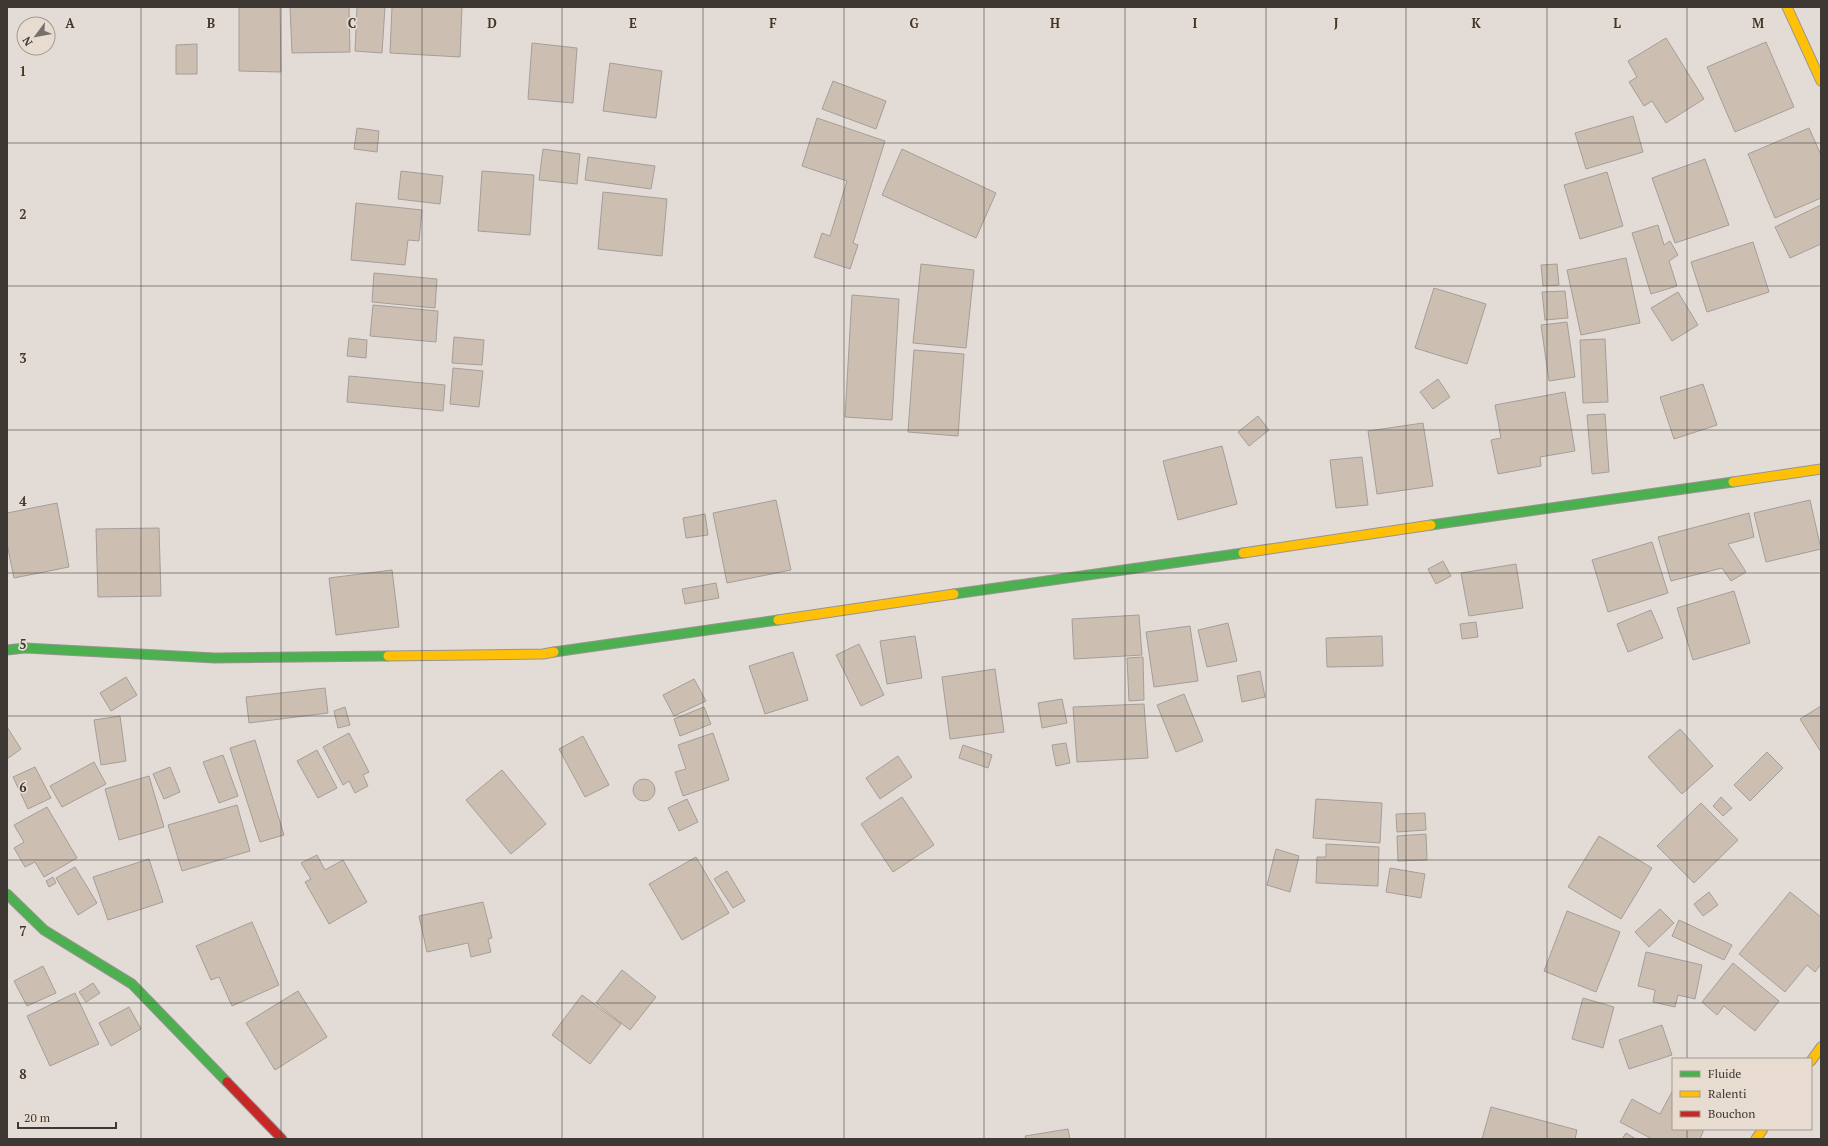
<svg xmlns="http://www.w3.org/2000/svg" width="1828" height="1146" viewBox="0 0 1828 1146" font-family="'PT Serif',serif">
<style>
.building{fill:#ccbfb1;stroke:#a49e9a}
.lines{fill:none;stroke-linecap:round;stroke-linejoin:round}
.fast-casing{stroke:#999490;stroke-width:11}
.slow-casing{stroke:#999490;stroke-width:11}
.jam-casing{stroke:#999490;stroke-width:11}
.fast{stroke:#4caf50;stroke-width:9}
.slow{stroke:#ffc107;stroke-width:9}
.jam{stroke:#c62828;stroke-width:9}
.grid{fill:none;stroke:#3d3834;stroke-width:1;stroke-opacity:0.55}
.grid-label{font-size:13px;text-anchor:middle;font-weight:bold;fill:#3d3834;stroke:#e8dcd1;stroke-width:3.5;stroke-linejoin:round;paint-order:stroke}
</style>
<rect width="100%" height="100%" fill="#e3dcd6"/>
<g class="building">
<path d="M239,7H280L281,72L239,71Z"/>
<path d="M290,7H349L350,52L292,53Z"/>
<path d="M357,7H385L382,53L355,51Z"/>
<path d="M392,7H462L460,57L390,53Z"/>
<path d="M1666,38L1704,99L1666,123L1652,101L1644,106L1629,82L1637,77L1628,61Z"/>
<path d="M1766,42L1794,107L1735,132L1707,67Z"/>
<path d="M532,43L577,48L573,103L528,99Z"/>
<path d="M197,44V74H176V45Z"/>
<path d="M610,63L662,71L656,118L603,111Z"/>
<path d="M833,81L886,101L876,129L822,109Z"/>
<path d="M1633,116L1643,152L1586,169L1575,133Z"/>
<path d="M817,118L885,141L853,243L858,245L850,269L814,257L822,233L830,236L847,181L802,166Z"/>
<path d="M357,128L379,131L377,152L354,149Z"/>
<path d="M1809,128L1821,155V198L1775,218L1748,154Z"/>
<path d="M543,149L580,154L577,184L539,180Z"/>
<path d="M902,149L996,193L976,238L882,195Z"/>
<path d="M588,157L655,166L651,189L585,180Z"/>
<path d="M1705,159L1729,225L1675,243L1652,178Z"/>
<path d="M401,171L443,176L440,204L398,199Z"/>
<path d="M482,171L534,175L530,235L478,231Z"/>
<path d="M1607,172L1623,226L1580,239L1564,185Z"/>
<path d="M603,192L667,199L662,256L598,249Z"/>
<path d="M356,203L422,210L419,241L408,240L405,265L351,260Z"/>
<path d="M1821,205V244L1790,258L1775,227Z"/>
<path d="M1658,225L1664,245L1670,241L1678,255L1669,261L1677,286L1651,294L1632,233Z"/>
<path d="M1753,242L1769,292L1707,312L1691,262Z"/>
<path d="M1626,258L1640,323L1581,335L1567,270Z"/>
<path d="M921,264L974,270L966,348L913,343Z"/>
<path d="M1557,264L1559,285L1543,286L1541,265Z"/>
<path d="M374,273L437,279L435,308L372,302Z"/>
<path d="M1434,288L1486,304L1467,364L1415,348Z"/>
<path d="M1565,291L1568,318L1545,320L1542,292Z"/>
<path d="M1678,292L1698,325L1672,341L1651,308Z"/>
<path d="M852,295L899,299L892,420L845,417Z"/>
<path d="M373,305L438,311L436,342L370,336Z"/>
<path d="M1567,322L1575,377L1549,381L1541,325Z"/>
<path d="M454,337L484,340L482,365L452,363Z"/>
<path d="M349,338L367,340L366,358L347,356Z"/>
<path d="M1605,339L1608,402L1583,403L1580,340Z"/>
<path d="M914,350L964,354L958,436L908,432Z"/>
<path d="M453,368L483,371L479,407L450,404Z"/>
<path d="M349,376L445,385L443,411L347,402Z"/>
<path d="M1438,379L1450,397L1433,409L1420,392Z"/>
<path d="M1703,384L1717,425L1674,439L1660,397Z"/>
<path d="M1565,392L1575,451L1540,457L1541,466L1498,474L1491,440L1501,438L1495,405Z"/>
<path d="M1605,414L1609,472L1592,474L1587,415Z"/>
<path d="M1258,416L1269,430L1249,446L1238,432Z"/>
<path d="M1423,423L1433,486L1377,494L1368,431Z"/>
<path d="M1222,446L1237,504L1178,520L1163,461Z"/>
<path d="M1362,457L1368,505L1336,508L1330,460Z"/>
<path d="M776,500L791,570L727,583L713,513Z"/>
<path d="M1810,500L1821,549L1766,562L1754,513Z"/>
<path d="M57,503L69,567L14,578L7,544V513Z"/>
<path d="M1749,513L1754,537L1728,544L1746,572L1731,581L1722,568L1671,581L1658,537Z"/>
<path d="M705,514L708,535L686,538L683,518Z"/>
<path d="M159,528L161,596L98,597L96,529Z"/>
<path d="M1652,542L1668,593L1608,612L1592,560Z"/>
<path d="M1443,561L1451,576L1436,584L1428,569Z"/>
<path d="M1516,564L1523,608L1469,616L1461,573Z"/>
<path d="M392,570L399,627L336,635L329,578Z"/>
<path d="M716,583L719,598L685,604L682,589Z"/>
<path d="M1734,591L1750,643L1693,660L1677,608Z"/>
<path d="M1651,610L1663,638L1628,652L1617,624Z"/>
<path d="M1139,615L1142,655L1074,659L1072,619Z"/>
<path d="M1476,622L1478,637L1462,639L1460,624Z"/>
<path d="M1228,623L1237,661L1207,667L1198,630Z"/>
<path d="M1190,626L1198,681L1154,687L1146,632Z"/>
<path d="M915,636L922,678L887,684L880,641Z"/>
<path d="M1382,636L1383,666L1327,667L1326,638Z"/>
<path d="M859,644L884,695L861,706L836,655Z"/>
<path d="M793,652L808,700L765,714L749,666Z"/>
<path d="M1143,657L1144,700L1129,701L1127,658Z"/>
<path d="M995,669L1004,732L950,739L942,677Z"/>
<path d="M1260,671L1265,697L1242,702L1237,676Z"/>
<path d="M126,677L137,695L111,711L100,693Z"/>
<path d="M694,679L706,701L674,716L663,695Z"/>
<path d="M325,688L328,713L249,723L246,697Z"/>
<path d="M1184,694L1203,741L1176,752L1157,705Z"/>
<path d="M1062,699L1067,723L1042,728L1038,703Z"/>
<path d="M1144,704L1148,758L1077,762L1073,707Z"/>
<path d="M1821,706V752L1800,719Z"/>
<path d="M345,707L350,725L338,728L334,711Z"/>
<path d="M704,707L711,724L680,736L674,719Z"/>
<path d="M120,716L126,761L101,765L94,720Z"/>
<path d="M7,727L21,749L7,759Z"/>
<path d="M1680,729L1713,766L1682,794L1648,757Z"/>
<path d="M349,733L369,772L363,775L368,786L355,793L349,781L343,785L323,747Z"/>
<path d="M713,733L729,780L683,796L675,772L686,769L678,745Z"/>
<path d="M583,736L609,785L585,797L559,749Z"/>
<path d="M255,740L284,835L260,842L230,748Z"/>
<path d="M1066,743L1070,763L1056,766L1052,745Z"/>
<path d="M963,745L992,755L988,768L959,758Z"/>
<path d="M317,750L337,788L318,798L297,761Z"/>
<path d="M1767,752L1783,768L1750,801L1734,785Z"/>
<path d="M223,755L238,796L219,803L203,762Z"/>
<path d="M898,756L912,777L880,799L866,778Z"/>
<path d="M94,762L106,784L62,807L50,786Z"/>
<path d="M35,767L51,798L28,809L13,777Z"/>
<path d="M170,767L180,792L164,799L153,774Z"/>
<path d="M502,770L546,824L511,854L466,800Z"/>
<path d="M149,776L164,827L119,840L105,789Z"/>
<circle cx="644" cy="790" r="11"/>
<path d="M902,797L934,845L893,872L861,824Z"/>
<path d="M1721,797L1732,808L1723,816L1713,806Z"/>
<path d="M687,799L698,822L679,831L668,808Z"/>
<path d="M1316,799L1382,803L1380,843L1313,838Z"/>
<path d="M1701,803L1738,840L1694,883L1657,846Z"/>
<path d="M237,805L250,851L182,871L168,825Z"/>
<path d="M47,807L77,858L44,877L35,862L25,867L14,848L24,842L14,825Z"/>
<path d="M1425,813L1426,830L1397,832L1396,814Z"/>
<path d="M1426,834L1427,860L1398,861L1397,836Z"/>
<path d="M1599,836L1652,868L1621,919L1568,887Z"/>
<path d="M1326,844L1379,847L1378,886L1316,883L1317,857H1326Z"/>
<path d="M1276,849L1299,856L1290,892L1267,885Z"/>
<path d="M317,855L325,870L343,860L367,902L329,924L305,882L311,879L301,863Z"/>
<path d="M696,857L729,913L682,940L649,884Z"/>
<path d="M149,859L163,902L108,920L93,877Z"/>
<path d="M75,867L97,903L78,915L56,878Z"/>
<path d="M1390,868L1425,874L1421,898L1386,892Z"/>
<path d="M727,871L745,901L733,908L714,879Z"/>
<path d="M53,877L56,883L49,887L46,881Z"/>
<path d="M1709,892L1718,905L1703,916L1694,904Z"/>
<path d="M1790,892L1821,917V964L1815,972L1807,965L1785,992L1739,954Z"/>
<path d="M483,902L492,938L488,939L491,952L471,957L468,943L427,952L419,916Z"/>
<path d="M1660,909L1674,923L1649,947L1635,932Z"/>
<path d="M1567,911L1620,932L1596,992L1544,971Z"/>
<path d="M1679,920L1732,945L1724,960L1672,936Z"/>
<path d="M252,922L279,985L232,1006L219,977L211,980L196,946Z"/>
<path d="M1646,952L1702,965L1695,999L1678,995L1675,1007L1653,1002L1655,990L1638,986Z"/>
<path d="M1733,963L1779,1001L1755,1031L1724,1006L1717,1015L1702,1002Z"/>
<path d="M43,966L56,993L27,1006L14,981Z"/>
<path d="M622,970L656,997L630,1030L596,1003Z"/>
<path d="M93,983L100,993L86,1002L79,992Z"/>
<path d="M298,991L327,1037L275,1070L246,1023Z"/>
<path d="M75,993L99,1044L50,1066L27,1016Z"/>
<path d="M582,995L621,1024L590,1064L552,1035Z"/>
<path d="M1583,998L1614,1007L1603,1048L1572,1039Z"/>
<path d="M129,1007L141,1029L111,1046L99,1023Z"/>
<path d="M1662,1025L1672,1055L1629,1069L1619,1040Z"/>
<path d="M1673,1090V1129H1704L1700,1139H1652L1620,1122L1632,1099L1660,1114Z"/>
<path d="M1491,1107L1577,1130L1575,1139H1482Z"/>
<path d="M1068,1129L1070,1139H1026L1025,1136Z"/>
<path d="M1626,1133L1636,1139H1622Z"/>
</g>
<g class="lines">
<g class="fast-casing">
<g id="fast">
<path d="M1431,525L1733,482"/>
<path d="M954,594L1243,553"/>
<path d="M7,650L25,648L215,658L388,656"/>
<path d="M554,652L778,620"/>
<path d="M7,894L44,930L132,984L227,1082"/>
</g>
</g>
<g class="slow-casing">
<g id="slow">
<path d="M1787,7L1821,81"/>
<path d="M1733,482L1821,469"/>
<path d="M1243,553L1431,525"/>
<path d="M778,620L954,594"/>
<path d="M388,656L543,654L554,652"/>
<path d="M1811,1061L1821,1047"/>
<path d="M1756,1139L1763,1129"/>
</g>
</g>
<g class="jam-casing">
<path id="jam" d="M227,1082L282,1139"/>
</g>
<use href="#fast" class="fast"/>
<use href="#slow" class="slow"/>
<use href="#jam" class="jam"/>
</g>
<path class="grid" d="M141,7V1139M281,7V1139M422,7V1139M562,7V1139M703,7V1139M844,7V1139M984,7V1139M1125,7V1139M1266,7V1139M1406,7V1139M1547,7V1139M1687,7V1059M7,143H1821M7,286H1821M7,430H1821M7,573H1821M7,716H1821M7,860H1821M7,1003H1821M1687,1129V1139"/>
<g class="grid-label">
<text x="70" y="28">A</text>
<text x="211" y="28">B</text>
<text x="352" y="28">C</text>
<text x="492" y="28">D</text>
<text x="633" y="28">E</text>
<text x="773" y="28">F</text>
<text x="914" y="28">G</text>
<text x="1055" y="28">H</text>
<text x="1195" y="28">I</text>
<text x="1336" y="28">J</text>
<text x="1476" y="28">K</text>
<text x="1617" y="28">L</text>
<text x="1758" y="28">M</text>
<text x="23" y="76">1</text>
<text x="23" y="219">2</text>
<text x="23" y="363">3</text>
<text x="23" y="506">4</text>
<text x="23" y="649">5</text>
<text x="23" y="792">6</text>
<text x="23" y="936">7</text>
<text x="23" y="1079">8</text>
</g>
<rect width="1828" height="1146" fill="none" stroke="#3d3834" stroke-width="16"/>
<rect x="1672" y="1058" width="140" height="72" fill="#e8dcd1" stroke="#a49a92"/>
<rect x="1680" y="1071" width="20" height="6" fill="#4caf50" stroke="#a49a92"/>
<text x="1708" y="1078" font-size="12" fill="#3d3834">Fluide</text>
<rect x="1680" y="1091" width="20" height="6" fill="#ffc107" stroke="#a49a92"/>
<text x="1708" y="1098" font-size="12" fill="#3d3834">Ralenti</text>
<rect x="1680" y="1111" width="20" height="6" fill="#c62828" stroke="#a49a92"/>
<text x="1708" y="1118" font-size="12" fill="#3d3834">Bouchon</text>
<g transform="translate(36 36) rotate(238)"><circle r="19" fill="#e8dcd1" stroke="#a49a92"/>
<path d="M0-3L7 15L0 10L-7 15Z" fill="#77716d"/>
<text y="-6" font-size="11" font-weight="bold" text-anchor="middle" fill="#3d3834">N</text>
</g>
<path d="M18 1122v6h98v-6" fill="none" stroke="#3d3834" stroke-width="2"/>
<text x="24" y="1122" font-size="12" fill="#3d3834" stroke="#e8dcd1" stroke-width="3" paint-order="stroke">20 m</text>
</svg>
